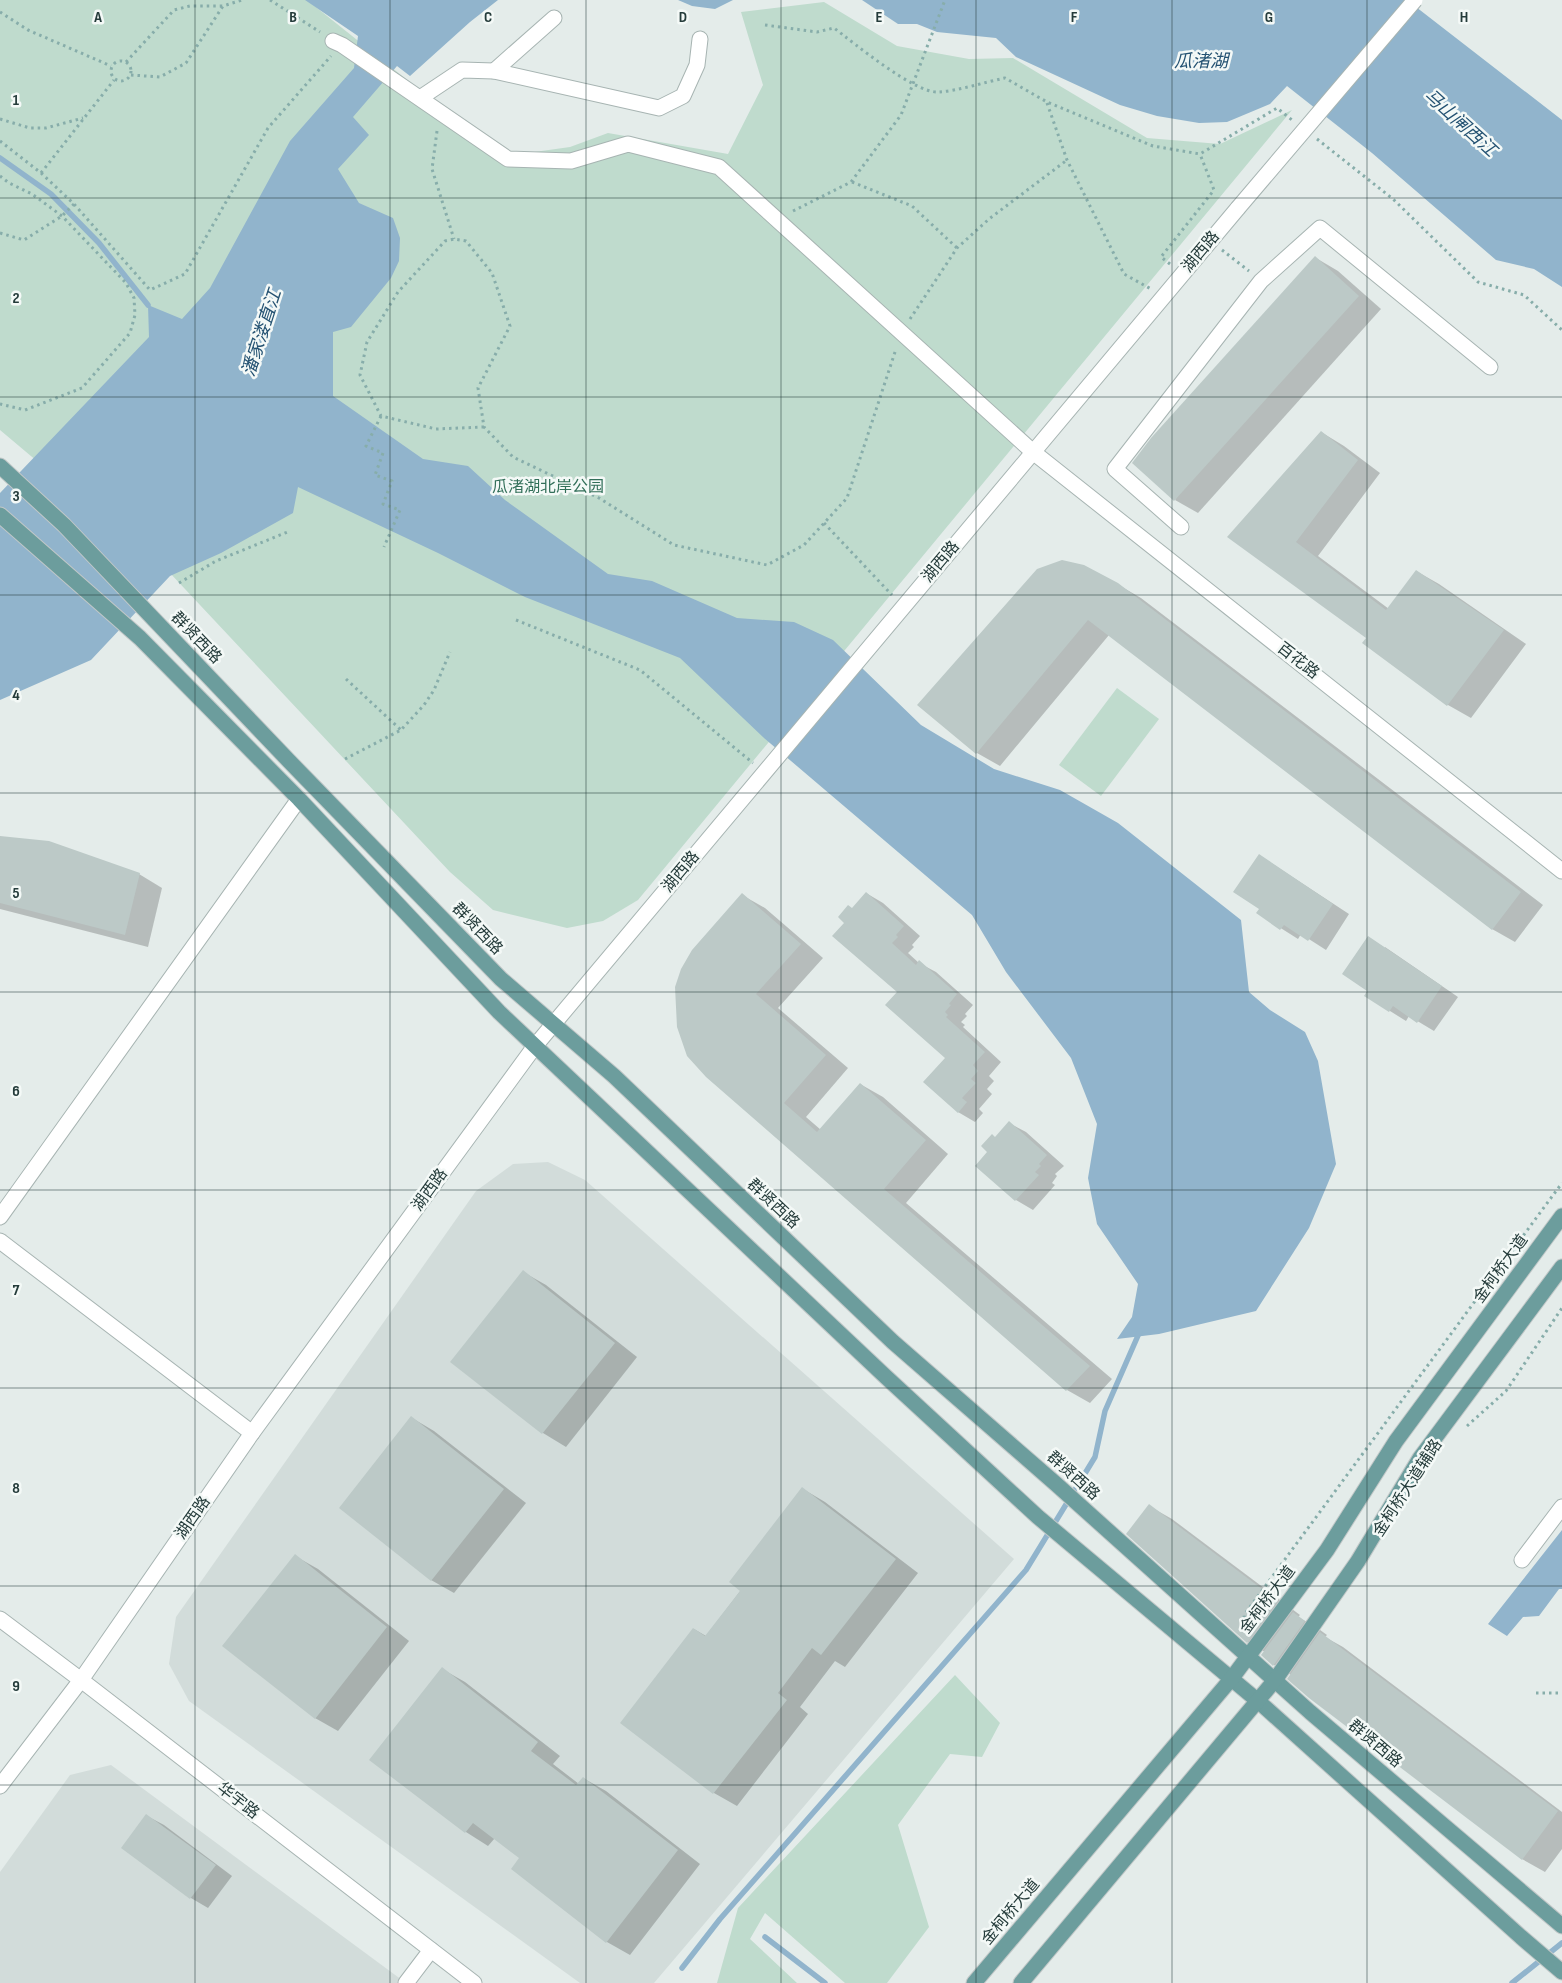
<svg xmlns="http://www.w3.org/2000/svg" width="1562" height="1983" viewBox="0 0 1562 1983" font-family="'Sofia Sans Condensed','Noto Sans SC',sans-serif">
<style>
.built{fill:#d2dcda}
.green{fill:#bfdbcd}
.water{fill:#91b4cc}
.shadow{fill:#0003}
.lines{fill:none;stroke-linecap:round;stroke-linejoin:round}
.stream{stroke:#91b4cc;stroke-width:5.5}
.building{fill:#bcc9c7}
.minor-casing{stroke:#a7b4b2;stroke-width:17}
.major-casing{stroke:#c2c8c8;stroke-width:17}
.path{stroke:#87adaa;stroke-width:3;stroke-dasharray:2.5 4;stroke-linecap:butt}
.minor{stroke:#fff;stroke-width:15}
.major{stroke:#6c9d9d;stroke-width:15}
.minor-bridge-casing{stroke:#a7b4b2;stroke-width:17;stroke-linecap:butt}
.minor-bridge{stroke:#fff;stroke-width:15}
.grid{fill:none;stroke:#253c3b;stroke-width:1;stroke-opacity:0.55}
.labels{text-anchor:middle;dominant-baseline:central;stroke-width:5;stroke-linejoin:round;paint-order:stroke}
.street-label{font-size:16px;fill:#253c3b;stroke:#f4f9f7}
.park-label{font-size:16px;fill:#326f59;stroke:#f4f9f7}
.water-label{font-size:18px;font-style:italic;fill:#245272;stroke:#f4f9f7}
.grid-label{font-size:16px;text-anchor:middle;font-weight:bold;fill:#253c3b;stroke:#f4f9f7;stroke-width:5;stroke-linejoin:round;paint-order:stroke}
</style>
<rect width="100%" height="100%" fill="#e4ecea"/>
<g class="built">
<path d="M548,1162L585,1180L1014,1559L654,1983H580L189,1701L169,1664L176,1617L476,1191L513,1164Z"/>
<path d="M111,1765L406,1983H0V1872L70,1775Z"/>
</g>
<g class="green">
<path d="M0,0H307L411,83L513,155L570,147L608,133L728,154L763,85L741,12L824,2L897,46L969,59L1013,58L1147,138L1220,144L1292,110L638,900L603,921L567,928L493,910L450,872L170,573L0,430Z"/>
<path d="M1117,688L1159,719L1101,796L1059,765Z"/>
<path d="M955,1675L1000,1723L982,1757L950,1754L898,1825L929,1927L887,1983H845L765,1913L750,1939L797,1983H717L738,1908Z"/>
</g>
<g class="water">
<path d="M305,0H498L470,22L410,76L397,66L353,117L369,135L338,169L359,203L393,218L400,238L399,261L391,278L351,327L333,332V396L423,459L468,466L505,500L608,574L652,581L737,618L794,622L833,640L921,725L994,769L1060,790L1118,823L1241,920L1249,992L1270,1010L1305,1032L1318,1061L1336,1164L1309,1228L1256,1311L1159,1334L1117,1339L1132,1317L1138,1284L1097,1224L1088,1178L1097,1124L1071,1058L1006,972L972,915L764,738L680,658L525,597L438,553L298,487L293,513L221,553L170,576L91,660L0,700V493L149,337L148,305L182,319L210,288L290,141L354,68L358,36Z"/>
<path d="M678,0H733L715,9L692,6Z"/>
<path d="M862,0H1407L1562,120V287L1534,269L1496,260L1372,153L1287,86L1270,104L1227,122L1199,123L1157,116L1120,105L1016,57L996,38L937,32L917,24H898Z"/>
<path d="M1562,1530V1589H1559L1539,1616L1523,1617L1507,1636L1488,1624Z"/>
</g>
<g class="shadow">
<path d="M1316,258L1338,271L1381,309L1198,513L1175,500Z"/>
<path d="M1321,432L1344,446L1380,473L1318,556L1389,609L1416,571L1439,584L1526,644L1471,718L1448,705L1364,643L1367,638L1229,536Z"/>
<path d="M1117,584L1141,598L1543,905L1515,942L1492,929L1109,635L1000,766L977,753L918,705Z"/>
<path d="M0,837L139,874L162,888L148,947L0,909Z"/>
<path d="M1259,855L1349,914L1326,950L1301,934L1298,939L1257,913L1260,909Z"/>
<path d="M866,893L883,903L920,936L912,945L914,947L908,953L919,963L936,972L973,1005L965,1014L967,1016L961,1022L965,1025L963,1027L1001,1062L989,1076L994,1081L987,1089L992,1094L979,1109L983,1113L975,1122L958,1112L947,1058L899,991L846,923L853,909Z"/>
<path d="M742,895L765,908L823,958L778,1008L848,1068L806,1117L821,1130L860,1084L883,1097L948,1154L906,1203L1112,1379L1090,1403L1067,1390L707,1076Z"/>
<path d="M1385,947L1458,997L1434,1031L1409,1016L1406,1021L1390,1011Z"/>
<path d="M1009,1123L1026,1132L1064,1166L1055,1174L1057,1176L1052,1183L1055,1185L1033,1210L1016,1200L977,1165L989,1152L996,1138Z"/>
<path d="M523,1272L546,1285L637,1357L566,1447L543,1433L452,1362Z"/>
<path d="M412,1418L434,1431L526,1503L454,1593L431,1580Z"/>
<path d="M803,1489L825,1502L918,1573L845,1667L835,1661L800,1707L808,1714L737,1806L714,1793L622,1723L694,1629L706,1636L741,1590Z"/>
<path d="M1149,1506L1172,1519L1300,1615L1298,1617L1316,1627L1327,1635L1325,1637L1343,1647L1562,1812V1849L1545,1872L1522,1859L1291,1675L1274,1665L1262,1655L1265,1652L1247,1642Z"/>
<path d="M295,1556L318,1569L409,1641L338,1731L315,1718Z"/>
<path d="M442,1669L465,1682L560,1756L553,1764L579,1784L583,1778L606,1791L700,1864L630,1955L607,1942L513,1869L521,1858L495,1838L488,1846L466,1832L371,1760Z"/>
<path d="M147,1816L164,1825L232,1876L208,1908L191,1898L123,1848Z"/>
</g>
<g class="lines">
<g class="stream">
<path d="M0,158L51,194L99,243L148,305"/>
<path d="M765,1937L825,1983"/>
<path d="M682,1968L720,1919L1026,1570L1095,1457L1105,1411L1140,1331"/>
<path d="M1512,1983L1562,1943"/>
</g>
</g>
<g class="building">
<path d="M1315,256L1359,296L1174,501L1132,463L1151,438Z"/>
<path d="M1321,431L1358,460L1296,542L1386,610L1416,570L1504,630L1447,706L1362,643L1366,638L1227,537Z"/>
<path d="M1062,560L1084,565L1118,583L1521,892L1492,930L1088,620L976,754L917,705L1037,569Z"/>
<path d="M0,836L49,841L140,873L125,935L0,903Z"/>
<path d="M1259,854L1333,904L1308,941L1284,925L1280,930L1256,913L1259,909L1233,892Z"/>
<path d="M866,892L904,926L896,935L898,937L892,943L916,965L919,960L957,994L949,1004L951,1005L945,1012L948,1015L946,1017L985,1052L973,1065L978,1071L971,1079L976,1083L962,1098L967,1102L958,1113L923,1082L945,1058L885,1005L897,992L832,936L844,923L838,917L848,905L852,908Z"/>
<path d="M742,893L801,944L756,994L826,1055L784,1103L817,1132L860,1083L926,1140L884,1189L1090,1366L1066,1391L706,1077L687,1056L677,1027L675,987L681,969L692,950Z"/>
<path d="M1368,936L1442,986L1417,1023L1393,1006L1389,1012L1364,996L1367,991L1342,974Z"/>
<path d="M1009,1121L1047,1155L1039,1164L1041,1166L1035,1172L1039,1175L1015,1201L975,1166L987,1152L981,1146L992,1134L995,1137Z"/>
<path d="M523,1270L615,1343L542,1434L450,1362Z"/>
<path d="M411,1416L504,1489L431,1581L339,1508Z"/>
<path d="M802,1487L896,1559L821,1655L812,1648L778,1693L787,1700L713,1794L620,1723L693,1628L705,1636L740,1591L729,1582Z"/>
<path d="M1149,1504L1278,1601L1247,1643L1126,1534Z"/>
<path d="M295,1554L387,1627L315,1719L222,1646Z"/>
<path d="M1293,1612L1305,1621L1273,1666L1261,1655Z"/>
<path d="M1320,1632L1558,1811L1522,1860L1309,1698L1287,1679Z"/>
<path d="M442,1667L538,1742L531,1751L576,1785L583,1777L678,1850L606,1943L511,1869L519,1858L473,1823L465,1833L369,1760Z"/>
<path d="M146,1814L216,1865L190,1899L121,1848Z"/>
</g>
<g class="lines">
<g class="minor-casing">
<g id="minor">
<path d="M333,41L342,45L508,159L571,161L628,144L719,167L1033,452L1562,871"/>
<path d="M494,71L554,18"/>
<path d="M420,98L462,70L494,71L659,108L683,96L697,65L700,39"/>
<path d="M1181,527L1115,469L1261,281L1320,228L1490,367"/>
<path d="M0,1217L299,799"/>
<path d="M0,1241L252,1433"/>
<path d="M1522,1560L1562,1507"/>
<path d="M0,1619L81,1680L474,1983"/>
<path d="M0,1786L81,1680L252,1433L535,1046L1238,208"/>
<path d="M406,1983L431,1950"/>
</g>
</g>
<g class="major-casing">
<g id="major">
<path d="M0,466L64,525L289,761L501,979L614,1076L893,1342L1056,1484L1310,1712L1562,1926"/>
<path d="M0,515L140,638L299,799L499,1012L886,1377L1038,1517L1258,1701L1521,1937L1562,1972"/>
<path d="M974,1983L1232,1678L1327,1550L1396,1441L1562,1216"/>
<path d="M1021,1983L1275,1680L1358,1561L1420,1458L1562,1267"/>
</g>
</g>
<g class="path">
<path d="M270,0L320,32"/>
<path d="M0,12L28,30L111,66"/>
<path d="M765,25L817,32L834,28C854,43 914,93 938,92C958,91 985,82 1005,78L1047,102L1153,146L1200,154L1277,108L1292,120"/>
<circle cx="121" cy="71" r="10"/>
<path d="M126,62L174,10L190,6H223"/>
<path d="M131,75L160,77L186,63L223,6L242,0"/>
<path d="M1047,103L1067,160L1124,274L1151,289"/>
<path d="M0,119L30,128H46L83,118"/>
<path d="M437,131L432,169L454,239"/>
<path d="M1317,139L1393,199L1478,282L1524,295L1562,330"/>
<path d="M0,141L41,173L74,204L150,290L185,274L268,128L331,56"/>
<path d="M41,173L114,80"/>
<path d="M0,176L9,183L32,194L62,216L126,283L134,298L135,315L130,333L82,388L25,410L0,404"/>
<path d="M852,182L912,206L957,248"/>
<path d="M793,211L851,182L901,115L945,0"/>
<path d="M0,233L24,240L62,216L74,204"/>
<path d="M1222,250L1249,271"/>
<path d="M1170,264L1161,257L1214,190L1200,154"/>
<path d="M910,319L957,248L989,219L1067,160"/>
<path d="M381,416L366,446L383,453L375,475L392,481L383,504L400,510L384,547"/>
<path d="M484,427L436,429L381,416L360,375L367,342L398,292L445,241L454,239L466,241L492,273L510,326L478,388L484,427L513,457L599,498L674,545L767,565L804,545L847,498L896,349"/>
<path d="M824,523L892,595"/>
<path d="M179,583L216,561L290,531"/>
<path d="M516,620L640,670L753,763"/>
<path d="M346,679L401,730"/>
<path d="M345,759L401,730L424,705L434,690L450,652"/>
<path d="M1467,1426L1506,1391L1562,1308"/>
<path d="M1246,1631L1244,1615L1562,1183"/>
<path d="M1536,1693H1562"/>
</g>
<use href="#minor" class="minor"/>
<use href="#major" class="major"/>
<g class="minor-bridge-casing">
<path id="minor-bridge" d="M1238,208L1415,0"/>
</g>
<use href="#minor-bridge" class="minor-bridge"/>
</g>
<path class="grid" d="M195,0V1983M390,0V1983M586,0V1983M781,0V1983M976,0V1983M1172,0V1983M1367,0V1983M0,198H1562M0,397H1562M0,595H1562M0,793H1562M0,992H1562M0,1190H1562M0,1388H1562M0,1586H1562M0,1785H1562"/>
<g class="labels">
<g class="street-label">
<text transform="translate(1201 252) rotate(-50)">湖西路</text>
<text transform="translate(941 562) rotate(-50)">湖西路</text>
<text transform="translate(196 638) rotate(46)">群贤西路</text>
<text transform="translate(1298 661) rotate(38)">百花路</text>
<text transform="translate(681 872) rotate(-50)">湖西路</text>
<text transform="translate(477 929) rotate(46)">群贤西路</text>
<text transform="translate(430 1190) rotate(-54)">湖西路</text>
<text transform="translate(773 1204) rotate(43)">群贤西路</text>
<text transform="translate(1501 1269) rotate(-54)">金柯桥大道</text>
<text transform="translate(1073 1476) rotate(42)">群贤西路</text>
<text transform="translate(1408 1488) rotate(-57)">金柯桥大道辅路</text>
<text transform="translate(193 1518) rotate(-55)">湖西路</text>
<text transform="translate(1268 1600) rotate(-53)">金柯桥大道</text>
<text transform="translate(1375 1744) rotate(40)">群贤西路</text>
<text transform="translate(238 1801) rotate(38)">华宇路</text>
<text transform="translate(1011 1912) rotate(-50)">金柯桥大道</text>
</g>
<g class="park-label">
<text x="548" y="487">瓜渚湖北岸公园</text>
</g>
<g class="water-label">
<text x="1201" y="61">瓜渚湖</text>
<text transform="translate(1460 123) rotate(42)">马山闸西江</text>
<text transform="translate(262 333) rotate(-72)">潘家溇直江</text>
</g>
</g>
<g class="grid-label">
<text x="98" y="22">A</text>
<text x="293" y="22">B</text>
<text x="488" y="22">C</text>
<text x="683" y="22">D</text>
<text x="879" y="22">E</text>
<text x="1074" y="22">F</text>
<text x="1269" y="22">G</text>
<text x="1464" y="22">H</text>
<text x="16" y="105">1</text>
<text x="16" y="303">2</text>
<text x="16" y="501">3</text>
<text x="16" y="700">4</text>
<text x="16" y="898">5</text>
<text x="16" y="1096">6</text>
<text x="16" y="1295">7</text>
<text x="16" y="1493">8</text>
<text x="16" y="1691">9</text>
</g>
</svg>
